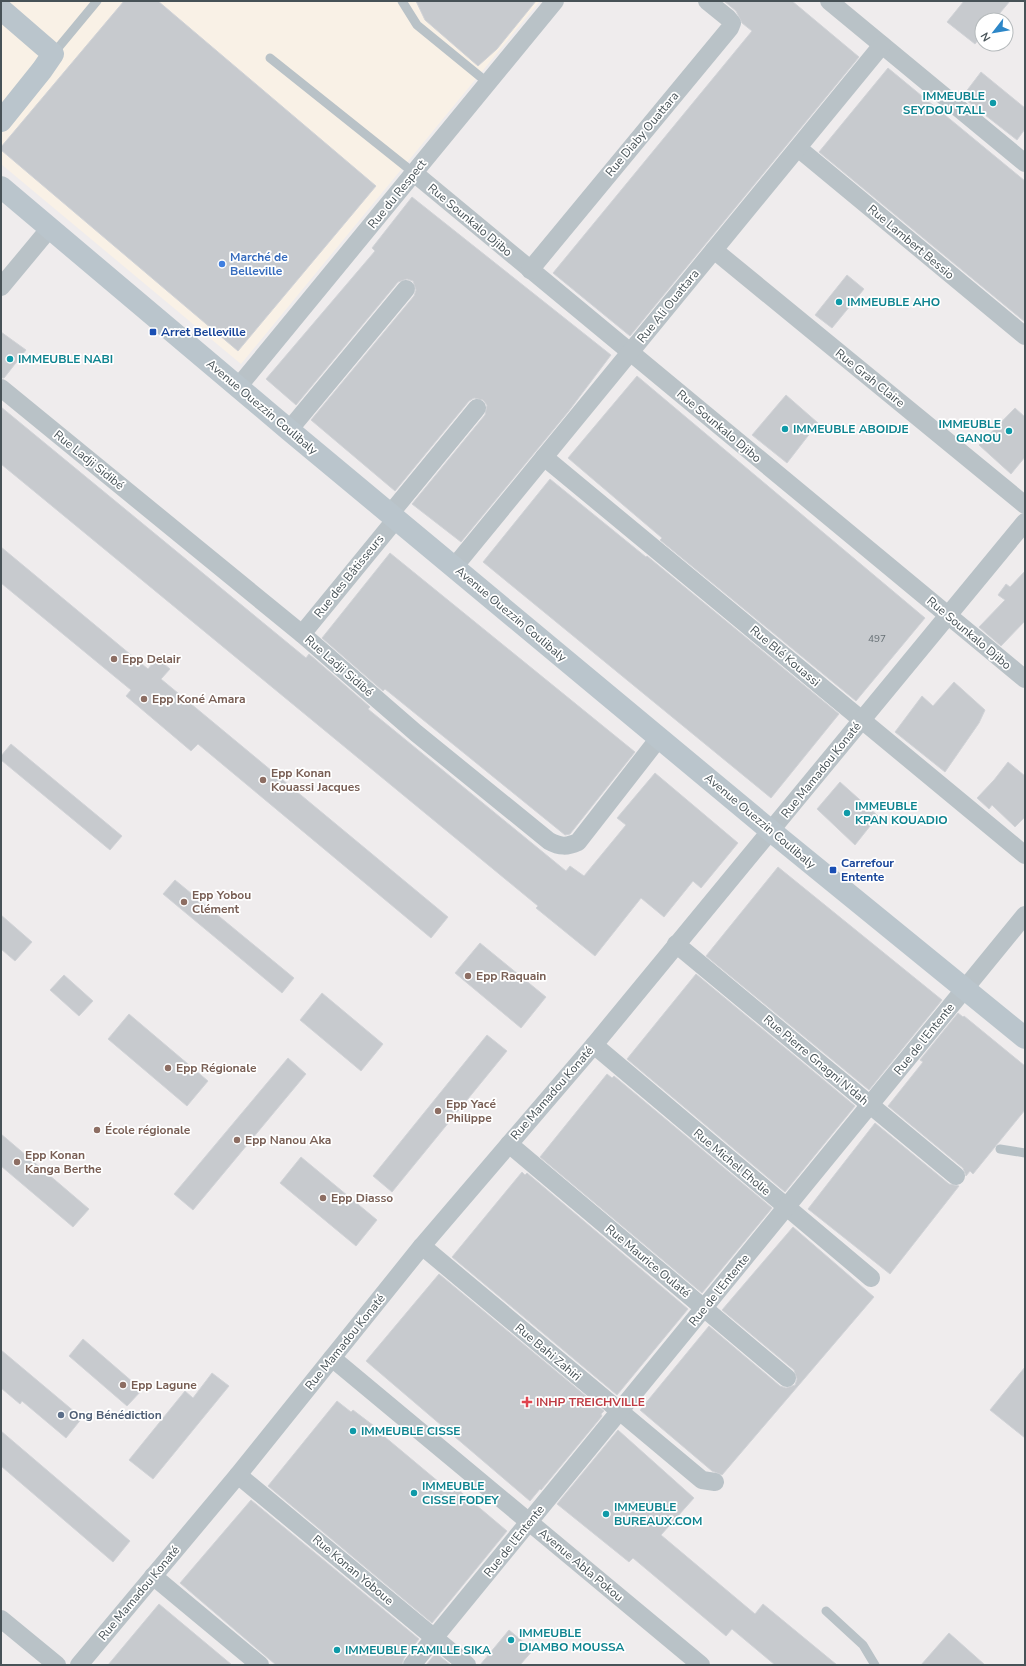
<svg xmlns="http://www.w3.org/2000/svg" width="1026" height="1666" viewBox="0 0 1026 1666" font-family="'Nunito Sans',sans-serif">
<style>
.commercial{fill:#f9f1e6}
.building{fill:#c7cace;stroke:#d1d3d7}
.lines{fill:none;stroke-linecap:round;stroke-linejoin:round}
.lane{stroke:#b9c2c7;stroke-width:9}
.street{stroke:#b9c2c7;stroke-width:18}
.secondary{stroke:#bac5cc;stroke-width:22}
.culture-dot{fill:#0f9aa8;stroke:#fff;stroke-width:1.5}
.shop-dot{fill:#3f7fe0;stroke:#fff;stroke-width:1.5}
.transit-dot{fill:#1a4fb4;stroke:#fff;stroke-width:1.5}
.education-dot{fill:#8d6e63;stroke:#fff;stroke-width:1.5}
.health-dot{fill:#e0444e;stroke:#fff;stroke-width:1.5}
.service-dot{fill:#5c6f8a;stroke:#fff;stroke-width:1.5}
.labels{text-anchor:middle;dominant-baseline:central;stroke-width:3.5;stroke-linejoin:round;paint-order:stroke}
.number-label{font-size:10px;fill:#677075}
.culture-label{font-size:12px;font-weight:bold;fill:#0d838f;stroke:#fff;text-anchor:start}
.street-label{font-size:12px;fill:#475257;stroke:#fff}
.shop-label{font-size:12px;font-weight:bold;fill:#366cbe;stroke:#fff;text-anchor:start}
.transit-label{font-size:12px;font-weight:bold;fill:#164399;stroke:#fff;text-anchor:start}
.education-label{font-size:12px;font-weight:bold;fill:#785e54;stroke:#fff;text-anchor:start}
.health-label{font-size:12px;font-weight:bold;fill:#be3a42;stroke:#fff;text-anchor:start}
.service-label{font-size:12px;font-weight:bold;fill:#4e5e75;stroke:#fff;text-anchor:start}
</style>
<rect width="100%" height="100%" fill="#efeced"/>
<path class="commercial" d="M1,1H540L241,364L1,164Z"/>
<g class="building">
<path d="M124,1H158L376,186L238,351L1,150V147Z"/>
<path d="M416,1H536L497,49L478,66L425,20Z"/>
<path d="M724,1H792L859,57L630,336L553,273L752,31L742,23L736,11Z"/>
<path d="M964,1H1010L994,20H982V35L975,44L947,22Z"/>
<path d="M888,68L1025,181V322L819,152Z"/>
<path d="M981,72L1025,108V129L1017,140L962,97Z"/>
<path d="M412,197L611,355L568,412L461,542L412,504L485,415L487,405L483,400L474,398L469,401L395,491L311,420L414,296L416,290L413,281L407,279L398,282L296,405L266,379L375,251L372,248Z"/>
<path d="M847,275L864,289L832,328L815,315Z"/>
<path d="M1,332L26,350L4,378H1Z"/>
<path d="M637,376L925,618L856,701L660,540L662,538L568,458Z"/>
<path d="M786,395L818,423L787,463L752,435Z"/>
<path d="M1,407L306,658L309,654L370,707L368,709L566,871L570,866L584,876L626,825L617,818L655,773L738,843L701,888L693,881L664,917L641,898L595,956L536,908L538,906L1,464Z"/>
<path d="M1015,408L1025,417V457L1011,474L979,445Z"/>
<path d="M550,479L646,557L647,556L839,714L771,798L483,562Z"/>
<path d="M1,547L148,669L157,658L170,669L161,679L448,917L431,938L198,744L191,751L126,696L131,690L1,583Z"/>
<path d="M390,553L635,752L570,834L565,835L385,689L383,691L322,638Z"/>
<path d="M1025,571V621L1001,646L979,627L1005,600L998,595L1006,584L1010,587Z"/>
<path d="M954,682L985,710L979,723L945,772L895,732L922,696L933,706Z"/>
<path d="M11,744L122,836L110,850L1,760V756Z"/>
<path d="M1008,762L1025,776V817L1015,827L992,805L989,809L977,798L994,780Z"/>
<path d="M840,782L878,816L855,845L817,809Z"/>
<path d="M778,867L942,1000L869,1090L706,956Z"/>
<path d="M175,880L294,978L282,993L163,894Z"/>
<path d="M1,915L32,942L15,961L1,949Z"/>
<path d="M480,943L546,997L521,1028L455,973Z"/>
<path d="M696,974L855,1106L785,1192L627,1059Z"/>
<path d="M64,975L93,1001L79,1016L50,990Z"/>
<path d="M322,993L383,1044L361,1071L300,1020Z"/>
<path d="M958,1013L963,1017L964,1016L1025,1066V1110L973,1174L970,1171L966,1176L963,1168L888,1106L923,1062L920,1060Z"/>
<path d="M129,1014L208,1081L187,1106L108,1039Z"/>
<path d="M487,1035L507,1051L392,1192L373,1176Z"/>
<path d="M288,1058L306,1074L193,1210L174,1194Z"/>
<path d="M607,1074L612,1078L614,1076L772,1208L702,1293L540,1157Z"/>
<path d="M875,1123L949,1184L959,1186L890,1274L808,1209Z"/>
<path d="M1,1134L89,1209L73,1227L1,1166Z"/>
<path d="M301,1157L377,1220L356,1246L280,1183Z"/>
<path d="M522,1172L525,1175L527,1173L688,1309L617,1395L452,1257Z"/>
<path d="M793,1227L874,1297L722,1475L712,1471L640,1410L709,1326L780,1386L786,1388L795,1385L797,1379L794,1370L722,1310Z"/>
<path d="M439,1274L604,1411L601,1414L602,1416L541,1490L540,1489L530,1501L366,1361Z"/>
<path d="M83,1339L142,1390L127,1406L69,1356Z"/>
<path d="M1,1350L82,1418L66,1438L22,1401L20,1404L1,1388Z"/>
<path d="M1025,1367V1438L990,1410Z"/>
<path d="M212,1373L229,1386L153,1479L129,1460L185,1391L193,1398Z"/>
<path d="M337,1401L351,1412L353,1410L374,1426L373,1427L452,1493L456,1488L507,1531L432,1623L268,1486Z"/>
<path d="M618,1430L694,1498L661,1535L755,1614L763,1604L837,1665H775L732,1629L726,1636L633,1558L629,1562L557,1504Z"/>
<path d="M1,1431L130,1541L113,1562L1,1466Z"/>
<path d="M251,1500L419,1639L404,1658L402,1665H276L180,1583Z"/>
<path d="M159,1604L232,1665H108Z"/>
<path d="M509,1630L533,1650L520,1665H480Z"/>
<path d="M949,1633L985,1665H921Z"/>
<path d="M436,1653L442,1658L451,1665H426Z"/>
</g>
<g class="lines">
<g class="lane">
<path d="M402,1L417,25L488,83"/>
<path d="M53,54L97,1"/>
<path d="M270,58L414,173"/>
<path d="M1000,1149L1025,1153"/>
<path d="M826,1611L863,1645L875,1665"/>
</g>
<g class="street">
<path d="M829,1L1025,163"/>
<path d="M798,148L1025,336"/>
<path d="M414,173L1025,679"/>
<path d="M714,250L1025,505"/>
<path d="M530,270L730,28L732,23L728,18L707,1"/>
<path d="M1,287L50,228"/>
<path d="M238,387L555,1"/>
<path d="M1,388L302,634L416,733L549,841C560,847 567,847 578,842L659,738"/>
<path d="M289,430L406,289"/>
<path d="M544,457L1025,855"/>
<path d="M390,514L477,408"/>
<path d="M454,567L882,45"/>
<path d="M302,634L396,519"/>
<path d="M676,944L956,1176"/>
<path d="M594,1045L871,1278"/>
<path d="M509,1144L787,1378"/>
<path d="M422,1246L702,1480L715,1482"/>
<path d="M332,1358L701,1665"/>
<path d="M238,1475L467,1665"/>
<path d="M153,1576L260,1665"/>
<path d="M1,1619L57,1665"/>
<path d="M79,1665L238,1475L422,1246L594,1045L1025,522"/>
<path d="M412,1665L1025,915"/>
</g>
<g class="secondary">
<path d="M1,9L53,54L42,70L1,121"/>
<path d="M1,187L289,430L771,831L1025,1038"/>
</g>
</g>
<g class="culture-dot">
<circle cx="993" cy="103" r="4"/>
<circle cx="839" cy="302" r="4"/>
<circle cx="10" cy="359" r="4"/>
<circle cx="785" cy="429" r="4"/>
<circle cx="1009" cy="431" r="4"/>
<circle cx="847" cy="813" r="4"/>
<circle cx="353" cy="1431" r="4"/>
<circle cx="414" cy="1493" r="4"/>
<circle cx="606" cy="1514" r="4"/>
<circle cx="511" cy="1640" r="4"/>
<circle cx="337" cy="1650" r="4"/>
</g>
<circle class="shop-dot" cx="222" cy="264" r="4"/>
<g class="transit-dot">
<rect x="149" y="328" width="8" height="8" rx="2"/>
<rect x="829" y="866" width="8" height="8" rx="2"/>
</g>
<g class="education-dot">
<circle cx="114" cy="659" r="4"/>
<circle cx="144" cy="699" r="4"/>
<circle cx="263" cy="780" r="4"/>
<circle cx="184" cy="902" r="4"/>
<circle cx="468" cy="976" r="4"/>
<circle cx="168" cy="1068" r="4"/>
<circle cx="438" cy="1111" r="4"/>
<circle cx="97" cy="1130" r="4"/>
<circle cx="237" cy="1140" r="4"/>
<circle cx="17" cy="1162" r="4"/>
<circle cx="323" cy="1198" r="4"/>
<circle cx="123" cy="1385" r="4"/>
</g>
<path class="health-dot" d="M525 1396h4v4h4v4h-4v4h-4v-4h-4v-4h4z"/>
<circle class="service-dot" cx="61" cy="1415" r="4"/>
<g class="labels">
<g class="number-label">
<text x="877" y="639">497</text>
</g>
<g class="culture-label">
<text x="985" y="96" text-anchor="end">IMMEUBLE<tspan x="985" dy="14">SEYDOU TALL</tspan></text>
<text x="847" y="302">IMMEUBLE AHO</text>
<text x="18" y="359">IMMEUBLE NABI</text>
<text x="1001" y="424" text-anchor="end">IMMEUBLE<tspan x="1001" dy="14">GANOU</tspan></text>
<text x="793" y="429">IMMEUBLE ABOIDJE</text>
<text x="855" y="806">IMMEUBLE<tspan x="855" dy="14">KPAN KOUADIO</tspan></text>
<text x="361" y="1431">IMMEUBLE CISSE</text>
<text x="422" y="1486">IMMEUBLE<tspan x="422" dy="14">CISSE FODEY</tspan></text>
<text x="614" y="1507">IMMEUBLE<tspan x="614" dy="14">BUREAUX.COM</tspan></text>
<text x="519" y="1633">IMMEUBLE<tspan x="519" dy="14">DIAMBO MOUSSA</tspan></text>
<text x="345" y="1650">IMMEUBLE FAMILLE SIKA</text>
</g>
<g class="street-label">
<text transform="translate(642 134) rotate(-50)">Rue Diaby Ouattara</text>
<text transform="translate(397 194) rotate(-51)">Rue du Respect</text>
<text transform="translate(470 220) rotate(40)">Rue Sounkalo Djibo</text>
<text transform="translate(911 242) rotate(40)">Rue Lambert Bessio</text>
<text transform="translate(668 306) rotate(-51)">Rue Ali Ouattara</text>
<text transform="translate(870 378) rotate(39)">Rue Grah Claire</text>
<text transform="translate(262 407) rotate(40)">Avenue Ouezzin Coulibaly</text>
<text transform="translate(719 426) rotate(40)">Rue Sounkalo Djibo</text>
<text transform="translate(89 460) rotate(39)">Rue Ladji Sidibé</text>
<text transform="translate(349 576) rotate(-51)">Rue des Bâtisseurs</text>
<text transform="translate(511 614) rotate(40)">Avenue Ouezzin Coulibaly</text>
<text transform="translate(969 633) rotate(40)">Rue Sounkalo Djibo</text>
<text transform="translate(785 656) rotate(40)">Rue Blé Kouassi</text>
<text transform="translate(339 666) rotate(41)">Rue Ladji Sidibé</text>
<text transform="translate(821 770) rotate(-51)">Rue Mamadou Konaté</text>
<text transform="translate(760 821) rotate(40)">Avenue Ouezzin Coulibaly</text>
<text transform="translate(924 1039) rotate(-51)">Rue de l'Entente</text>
<text transform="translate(816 1060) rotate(40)">Rue Pierre Gnagni N'dah</text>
<text transform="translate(552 1093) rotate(-49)">Rue Mamadou Konaté</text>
<text transform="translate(732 1162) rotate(40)">Rue Michel Eholie</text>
<text transform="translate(648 1261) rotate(40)">Rue Maurice Oulaté</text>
<text transform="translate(719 1290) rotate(-51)">Rue de l'Entente</text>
<text transform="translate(345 1342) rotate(-51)">Rue Mamadou Konaté</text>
<text transform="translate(548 1352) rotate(40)">Rue Bahi Zahiri</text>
<text transform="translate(514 1541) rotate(-51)">Rue de l'Entente</text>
<text transform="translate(581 1565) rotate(40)">Avenue Abla Pokou</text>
<text transform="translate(353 1570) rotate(40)">Rue Konan Yoboue</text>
<text transform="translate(139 1593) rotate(-50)">Rue Mamadou Konaté</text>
</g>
<g class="shop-label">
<text x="230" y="257">Marché de<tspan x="230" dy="14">Belleville</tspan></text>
</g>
<g class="transit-label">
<text x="161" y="332">Arret Belleville</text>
<text x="841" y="863">Carrefour<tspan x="841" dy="14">Entente</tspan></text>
</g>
<g class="education-label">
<text x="122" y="659">Epp Delair</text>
<text x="152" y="699">Epp Koné Amara</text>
<text x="271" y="773">Epp Konan<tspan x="271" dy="14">Kouassi Jacques</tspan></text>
<text x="192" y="895">Epp Yobou<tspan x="192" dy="14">Clément</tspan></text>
<text x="476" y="976">Epp Raquain</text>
<text x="176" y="1068">Epp Régionale</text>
<text x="446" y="1104">Epp Yacé<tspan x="446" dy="14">Philippe</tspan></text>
<text x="105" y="1130">École régionale</text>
<text x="245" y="1140">Epp Nanou Aka</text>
<text x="25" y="1155">Epp Konan<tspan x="25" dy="14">Kanga Berthe</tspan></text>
<text x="331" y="1198">Epp Diasso</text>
<text x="131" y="1385">Epp Lagune</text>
</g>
<g class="health-label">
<text x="536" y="1402">INHP TREICHVILLE</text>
</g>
<g class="service-label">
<text x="69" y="1415">Ong Bénédiction</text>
</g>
</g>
<rect width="1026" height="1666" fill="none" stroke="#475257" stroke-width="4"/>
<g transform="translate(994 32) rotate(239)"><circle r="19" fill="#ffffff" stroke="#b5babc"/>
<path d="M0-3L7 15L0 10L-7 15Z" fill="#2d87c8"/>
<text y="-6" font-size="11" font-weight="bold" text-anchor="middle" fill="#475257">N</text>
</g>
</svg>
